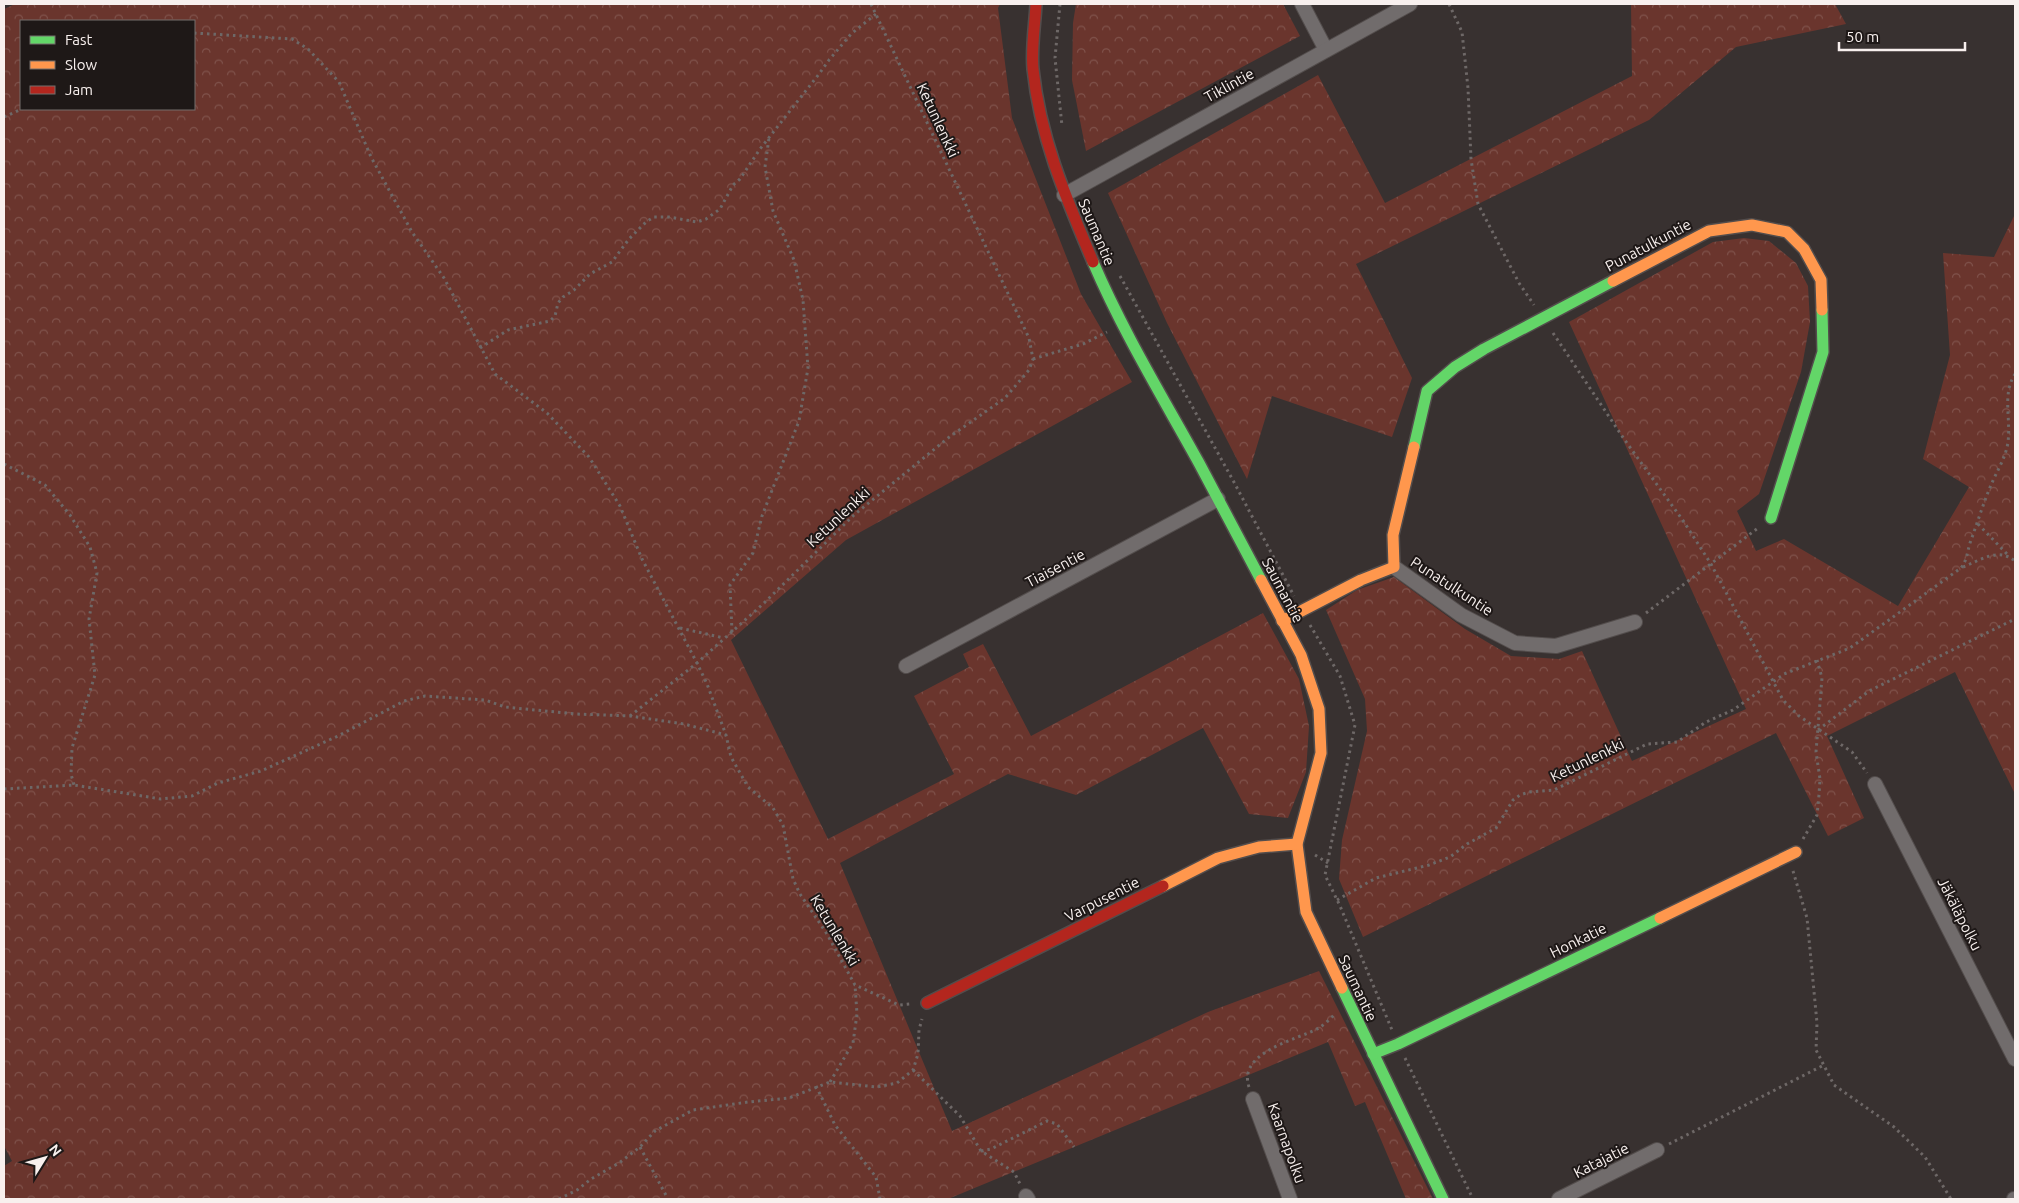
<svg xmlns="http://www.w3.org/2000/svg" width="2019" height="1203" viewBox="0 0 2019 1203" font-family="Ubuntu,sans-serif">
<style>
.forest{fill:url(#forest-crowns);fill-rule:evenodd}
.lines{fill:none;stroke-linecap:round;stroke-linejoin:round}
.street-casing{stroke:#534d4c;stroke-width:16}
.fast-casing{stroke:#534d4c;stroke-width:14}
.slow-casing{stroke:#534d4c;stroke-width:14}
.jam-casing{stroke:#534d4c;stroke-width:14}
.path{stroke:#6e6867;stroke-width:3;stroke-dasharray:2.5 4;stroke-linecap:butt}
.street{stroke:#716c6c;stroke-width:14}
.fast{stroke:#63d668;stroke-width:11}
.slow{stroke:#ff974d;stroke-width:11}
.jam{stroke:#b3261e;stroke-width:11}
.labels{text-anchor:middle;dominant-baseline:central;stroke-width:4;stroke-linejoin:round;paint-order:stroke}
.street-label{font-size:15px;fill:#f8f0ee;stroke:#1e1817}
</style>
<defs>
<pattern id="forest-crowns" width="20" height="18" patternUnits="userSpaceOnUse" patternTransform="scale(1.25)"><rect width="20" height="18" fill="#6a352d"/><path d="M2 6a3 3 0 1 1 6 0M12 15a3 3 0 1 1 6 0" fill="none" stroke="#80534c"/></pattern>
</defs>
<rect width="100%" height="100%" fill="#383130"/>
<g class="forest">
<path d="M15,4H1000L998,8L1012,118L1081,294L1132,382L846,540L731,640L828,839L954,774L914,696L969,667L963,654L983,644L1031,736L1263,613L1299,679L1309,726L1306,772L1288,818L1249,814L1203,728L1076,795L1008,774L840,863L952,1131L1208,1012L1319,971L1433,1199H1406L1365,1102L1355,1106L1328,1042L948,1199H4V1166L12,1161L4,1146V9ZM21,21H194V109H21Z"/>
<path d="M1076,4H1283L1300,36L1086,151L1072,80L1073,23Z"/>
<path d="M1631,4H1835L1846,24L1736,47L1649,120L1356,264L1412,378L1392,437L1272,396L1247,479L1167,323L1108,193L1318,75L1385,203L1632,76Z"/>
<path d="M2015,214V794L1955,672L1827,736L1864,818L1828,836L1776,733L1363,937L1339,879L1342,840L1367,731L1365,699L1326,610L1357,590L1394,577L1465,629L1511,656L1559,659L1582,651L1632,761L1746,709L1569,322L1713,242L1744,238L1769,241L1796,263L1808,286L1810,322L1801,372L1759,494L1737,511L1756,551L1784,539L1898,606L1969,487L1923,459L1950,355L1943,253L1994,257Z"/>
</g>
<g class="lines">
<g class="street-casing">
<g id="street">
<path d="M1302,4L1326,50"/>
<path d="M1064,195L1410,4"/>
<path d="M1394,567L1461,615L1515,643L1556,646L1635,622"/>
<path d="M906,666L1218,499"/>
<path d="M1875,784L2015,1059"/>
<path d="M1253,1099L1290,1199"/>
<path d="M1026,1196L1028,1199"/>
<path d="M1559,1199L1657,1150"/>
<path d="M2014,1199H2015"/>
</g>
</g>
<g class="fast-casing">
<g id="fast">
<path d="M1093,262C1123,332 1162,396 1199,463C1220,502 1240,541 1261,580"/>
<path d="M1414,447L1427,391L1455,367L1484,349L1613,281"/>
<path d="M1771,518L1823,352L1822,310"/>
<path d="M1342,988L1443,1199"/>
<path d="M1373,1054L1398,1044L1660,918"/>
</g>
</g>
<g class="slow-casing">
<g id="slow">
<path d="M1613,281L1709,231L1752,225L1787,232L1804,249L1821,280L1822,310"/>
<path d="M1261,580L1301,655L1319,709L1321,753L1297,844L1306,912L1342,988"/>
<path d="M1282,621L1361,580L1394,567L1393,535L1414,447"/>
<path d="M1163,886L1218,858L1259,847L1297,844"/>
<path d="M1660,918L1796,852"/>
</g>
</g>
<g class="jam-casing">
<g id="jam">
<path d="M1036,4C1035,25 1031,48 1033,69C1040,138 1066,198 1093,262"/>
<path d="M927,1003L1163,886"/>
</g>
</g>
<g class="path">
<path d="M871,4L1029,338L1033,359L1029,370L1005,398L948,438L854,515L763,604L697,663L707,684L726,735L731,757L748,787L773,808L783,825L793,879L800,894L827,934L855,985L899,1005L910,1004"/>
<path d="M1060,4L1055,58L1062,126"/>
<path d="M1449,4L1462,32L1468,88L1471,159L1478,204L1519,283L1534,305"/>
<path d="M194,33L292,39L308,49L339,82L371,157L412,232L444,278L495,374L547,413L589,457L620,506L642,559L697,663L630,716"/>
<path d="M4,117L22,109"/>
<path d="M1120,276L1235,484L1294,596"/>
<path d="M1553,333L1624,439L1684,522L1711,564L1783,700L1799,716L1852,752L1867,773"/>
<path d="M480,348L508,330L550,321L555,316L558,303L563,297L574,290L590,274L612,262L629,239L646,222L654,217H669L697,222L706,219L720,209L733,185L740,179L760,149L819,74L829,60L851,34L876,14"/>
<path d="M1033,359L1083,344L1107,332"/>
<path d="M4,464L45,485L70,515L90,547L97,573L89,619L95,675L72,748L71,774L74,785"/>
<path d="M1978,524L2007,554"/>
<path d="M1963,567C1981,560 1998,547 2015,561"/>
<path d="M1646,613L1758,528"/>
<path d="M1310,625L1340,676L1355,725L1325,875L1340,906L1392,1030"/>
<path d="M680,628L724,638"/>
<path d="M732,632L730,585L753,553L762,516L799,421L808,368L803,300L794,260L773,211L765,167L769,138"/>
<path d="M1818,730L1869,691L2015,619"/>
<path d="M4,789L74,785L161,799L192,796L218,783L261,771L338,736L404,701L425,696L485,700L505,707L576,714L630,716L684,724L726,735"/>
<path d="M1803,839L1817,815L1819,795L1820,779L1816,752L1822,678L1817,660"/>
<path d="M1315,855L1328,863"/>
<path d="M1793,871L1807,918L1817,1023L1816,1050L1834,1085L1894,1127L1925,1157L1951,1199"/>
<path d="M1337,900L1376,878L1429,865L1450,857L1467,844L1496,828L1513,800L1520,795L1529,792L1554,790L1647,744L1677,742L1706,722L1733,710L1784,674L1850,648L1961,568C1967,560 1967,553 1970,543C1977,524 1983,504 1991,485C1997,471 2006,457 2008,442C2011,418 2002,394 2015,374"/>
<path d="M1405,1058L1473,1199"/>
<path d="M913,1070L960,1116L981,1151L1014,1172L1020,1184"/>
<path d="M830,1082L853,1043L857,1014L855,985"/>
<path d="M816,1086L835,1125L876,1177L880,1199"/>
<path d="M1249,1087C1237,1052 1297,1040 1319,1028C1325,1024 1331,1018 1336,1013"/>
<path d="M1669,1144L1824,1065"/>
<path d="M640,1147L668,1199"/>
<path d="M981,1151L991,1149L1047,1121L1057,1124L1074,1147"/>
<path d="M559,1199L577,1190L591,1179L619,1163L640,1147L655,1131L693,1110L748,1102L789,1098L830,1082L877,1087L897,1083L913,1070L918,1054L919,1030L922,1019"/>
</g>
<use href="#street" class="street"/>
<use href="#fast" class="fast"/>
<use href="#slow" class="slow"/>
<use href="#jam" class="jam"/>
</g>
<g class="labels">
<g class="street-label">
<text transform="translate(1229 85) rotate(-29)">Tiklintie</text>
<text transform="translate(938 120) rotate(65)">Ketunlenkki</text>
<text transform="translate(1097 232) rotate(67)">Saumantie</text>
<text transform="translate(1648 245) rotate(-28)">Punatulkuntie</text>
<text transform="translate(838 517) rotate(-43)">Ketunlenkki</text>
<text transform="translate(1055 568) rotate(-28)">Tiaisentie</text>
<text transform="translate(1452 586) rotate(33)">Punatulkuntie</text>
<text transform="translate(1283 590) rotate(62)">Saumantie</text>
<text transform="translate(1587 760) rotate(-26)">Ketunlenkki</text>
<text transform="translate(1102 899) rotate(-27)">Varpusentie</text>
<text transform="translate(1960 914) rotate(63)">Jäkäläpolku</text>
<text transform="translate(835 930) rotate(59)">Ketunlenkki</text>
<text transform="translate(1578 940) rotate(-26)">Honkatie</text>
<text transform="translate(1358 988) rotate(65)">Saumantie</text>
<text transform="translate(1287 1143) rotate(70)">Kaarnapolku</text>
<text transform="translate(1601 1160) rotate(-27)">Katajatie</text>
</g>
</g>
<rect width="2019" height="1203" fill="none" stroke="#f8f0ee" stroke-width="10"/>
<rect x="20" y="20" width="175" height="90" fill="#1e1817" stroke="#756e6d"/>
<rect x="30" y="36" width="25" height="8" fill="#63d668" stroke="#756e6d"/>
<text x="65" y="45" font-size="15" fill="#f8f0ee">Fast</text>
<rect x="30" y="61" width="25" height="8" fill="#ff974d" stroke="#756e6d"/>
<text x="65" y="70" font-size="15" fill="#f8f0ee">Slow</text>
<rect x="30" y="86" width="25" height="8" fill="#b3261e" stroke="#756e6d"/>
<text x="65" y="95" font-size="15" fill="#f8f0ee">Jam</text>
<g transform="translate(45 1158) rotate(53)" stroke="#1e1817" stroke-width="4" paint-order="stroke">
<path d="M0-4L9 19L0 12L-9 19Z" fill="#f8f0ee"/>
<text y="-8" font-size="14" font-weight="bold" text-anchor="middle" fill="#f8f0ee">N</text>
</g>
<path d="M1839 42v8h126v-8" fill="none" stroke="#f8f0ee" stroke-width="2.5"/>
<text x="1846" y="42" font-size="15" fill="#f8f0ee" stroke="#1e1817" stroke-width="4" paint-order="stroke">50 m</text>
</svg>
